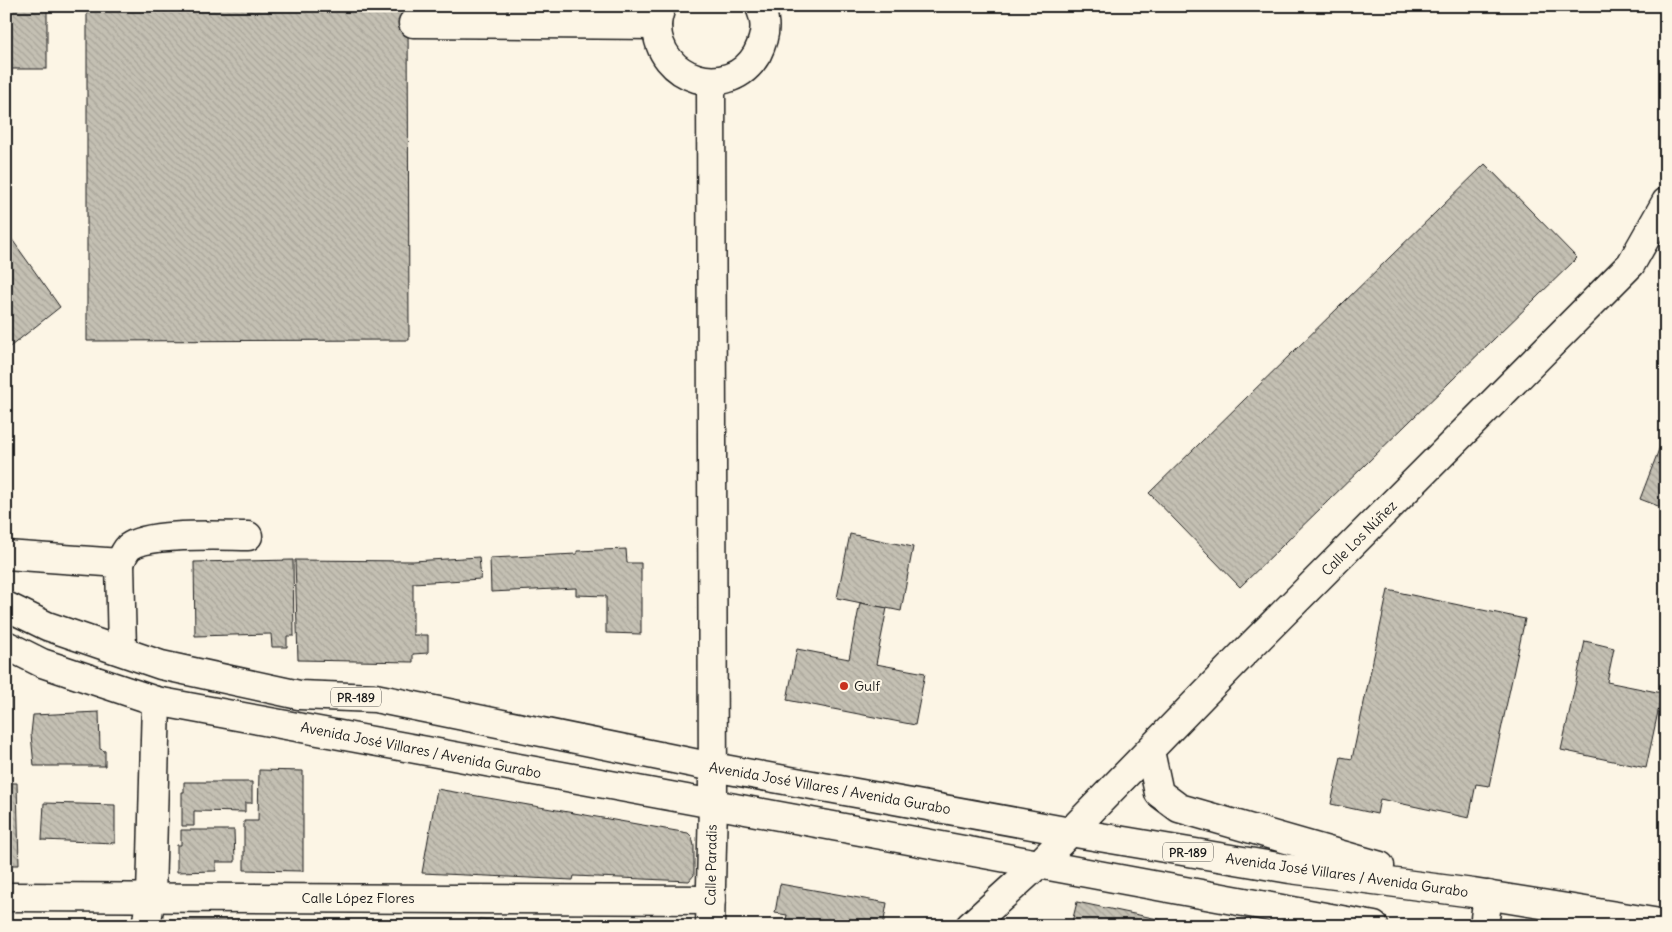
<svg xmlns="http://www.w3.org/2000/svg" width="1672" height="932" viewBox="0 0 1672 932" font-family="Delius,sans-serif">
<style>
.building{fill:url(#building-back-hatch);stroke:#1c1c1c}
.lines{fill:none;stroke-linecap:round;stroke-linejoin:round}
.minor-casing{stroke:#1c1c1c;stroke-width:31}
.major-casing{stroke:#1c1c1c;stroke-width:31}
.minor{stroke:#fcf5e5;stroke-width:28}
.major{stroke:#fcf5e5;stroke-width:28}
.poi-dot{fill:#c8321e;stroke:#fcf5e5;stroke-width:2}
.labels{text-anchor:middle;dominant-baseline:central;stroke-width:4;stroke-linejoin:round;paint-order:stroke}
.shield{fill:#fcf5e5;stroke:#5f5d58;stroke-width:1}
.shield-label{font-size:12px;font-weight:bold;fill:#1c1c1c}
.street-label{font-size:14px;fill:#1c1c1c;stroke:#fcf5e5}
.poi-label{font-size:14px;fill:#1c1c1c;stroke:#fcf5e5;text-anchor:start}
</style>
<defs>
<pattern id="building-back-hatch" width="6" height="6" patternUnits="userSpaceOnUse" patternTransform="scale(1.25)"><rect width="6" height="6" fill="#c4c0b3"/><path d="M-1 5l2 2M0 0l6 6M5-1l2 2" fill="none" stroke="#a8a499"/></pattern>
</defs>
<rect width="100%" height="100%" fill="#fcf5e5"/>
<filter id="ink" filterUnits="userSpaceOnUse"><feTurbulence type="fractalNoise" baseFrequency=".02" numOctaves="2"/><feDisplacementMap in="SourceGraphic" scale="10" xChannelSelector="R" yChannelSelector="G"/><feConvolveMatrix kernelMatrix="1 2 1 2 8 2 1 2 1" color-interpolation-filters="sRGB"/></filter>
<g filter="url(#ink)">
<g class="building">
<rect x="6" y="6" width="41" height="63"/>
<path d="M87,6H408L409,340L87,341Z"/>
<path d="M1485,164L1577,258L1240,587L1149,493Z"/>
<path d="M6,231L60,307L6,350Z"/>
<path d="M1666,431V509L1640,499Z"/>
<path d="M850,534L913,547L901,611L837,598Z"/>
<path d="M626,549L627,563H641V634L606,633V596L576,595V588L491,592L490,558L577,554V551Z"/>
<path d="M479,557L481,579L413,583V635H428V653L413,654V662L298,660L295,560L413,561Z"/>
<path d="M293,560L294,636H287V647H272L271,634L195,636L194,562Z"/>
<path d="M1388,590L1525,619L1489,786L1476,784L1469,818L1380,799L1377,814L1331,804L1341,757L1352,759Z"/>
<path d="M860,603L887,608L876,664L925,673L915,725L787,700L797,649L849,659Z"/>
<path d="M1585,641L1614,648L1607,682L1662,693L1646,768L1561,750Z"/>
<path d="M6,683H10V710L6,711Z"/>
<path d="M99,712L100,749L105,751V766H34L31,734L33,715Z"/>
<path d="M6,745L9,746V776H6Z"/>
<path d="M259,770L303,771V871L244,870V821H258Z"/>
<path d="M6,776H9V783H17L19,865H6Z"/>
<path d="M184,782H252V803H245V812L194,811V826H182V792H184Z"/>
<path d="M437,789L688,833L692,837L694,846V875L689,881L574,876L573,880L422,873Z"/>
<path d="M44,803L115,805V843L42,840Z"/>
<path d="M181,830H234L235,862H216V871L177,872V845H181Z"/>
<path d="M780,884L887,903L883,926H846L835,924V926H785L787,915L775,913Z"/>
<path d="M1077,902L1172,922L1171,926H1071Z"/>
<path d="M479,919L519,922V926H478Z"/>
<path d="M262,920V926H227V921Z"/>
<rect x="186" y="921" width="41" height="5"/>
<rect x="319" y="923" width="30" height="3"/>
<path d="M639,923L686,924V926H639Z"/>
</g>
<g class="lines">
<g class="minor-casing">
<g id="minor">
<path d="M661,7C659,13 657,20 657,26C658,80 729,102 757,54C762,44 766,32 764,21C764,16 761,11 760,6"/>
<path d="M413,23L657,25"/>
<path d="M6,555L120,563L122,651"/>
<path d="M120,563C122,558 125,551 129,547C148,532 222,536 248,536"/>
<path d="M6,897L711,900"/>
<path d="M146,926L151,897L156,701"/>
<path d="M710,926L713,804L711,81"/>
<path d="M970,926L1045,858L1239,658L1631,264L1666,202"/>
</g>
</g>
<g class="major-casing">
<g id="major">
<path d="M6,606L47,626L161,665L299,695L375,698L713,767L1070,832L1290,869L1473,893L1666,924"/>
<path d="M6,645L42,663L156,701L1374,926"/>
<path d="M1150,751L1159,793L1179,808L1380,866"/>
<path d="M1484,926L1488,895"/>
</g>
</g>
<use href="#minor" class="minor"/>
<use href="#major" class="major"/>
</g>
</g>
<circle class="poi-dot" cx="844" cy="686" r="5"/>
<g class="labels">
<g class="shield">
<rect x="331" y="687.5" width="50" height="19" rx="4"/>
<rect x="1163" y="842.5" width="50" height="19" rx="4"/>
</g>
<g class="shield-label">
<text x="356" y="697">PR-189</text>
<text x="1188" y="852">PR-189</text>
</g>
<g class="street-label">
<text transform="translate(1359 538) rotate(-45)">Calle Los Núñez</text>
<text transform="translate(421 750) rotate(11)">Avenida José Villares / Avenida Gurabo</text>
<text transform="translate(830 788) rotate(10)">Avenida José Villares / Avenida Gurabo</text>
<text transform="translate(711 865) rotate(-89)">Calle Paradis</text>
<text transform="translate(1347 875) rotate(8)">Avenida José Villares / Avenida Gurabo</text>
<text x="358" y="898">Calle López Flores</text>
</g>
<g class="poi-label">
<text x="854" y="686">Gulf</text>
</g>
</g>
<rect width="1672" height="932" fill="none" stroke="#fcf5e5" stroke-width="25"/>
<rect x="12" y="12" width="1647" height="907" fill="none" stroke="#1c1c1c" stroke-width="2" filter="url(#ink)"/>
</svg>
